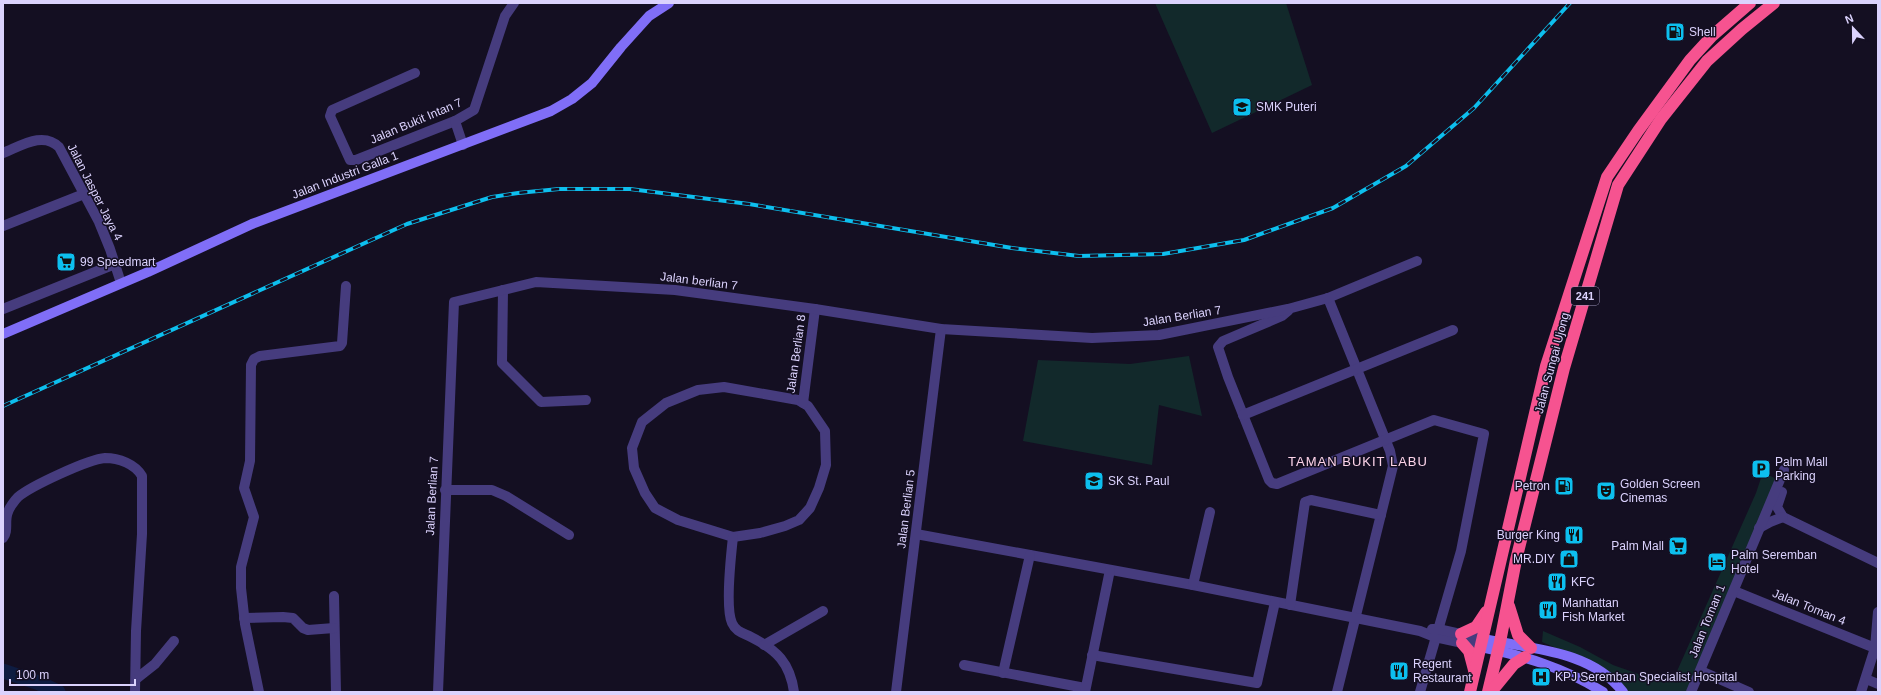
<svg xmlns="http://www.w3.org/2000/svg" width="1881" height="695" viewBox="0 0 1881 695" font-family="Helvetica,sans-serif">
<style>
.green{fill:#12292b}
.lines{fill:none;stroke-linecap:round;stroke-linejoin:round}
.river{stroke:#0e1c41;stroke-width:15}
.street{stroke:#463c7e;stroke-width:10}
.secondary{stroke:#806ef7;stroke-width:10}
.highway{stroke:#f65390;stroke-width:12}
.rail-casing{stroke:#0dbfee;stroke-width:4}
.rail{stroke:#140f22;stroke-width:2.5;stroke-dasharray:8;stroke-linecap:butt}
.labels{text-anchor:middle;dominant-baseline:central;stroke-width:3;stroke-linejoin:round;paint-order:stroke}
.shield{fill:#140f22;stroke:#9f98bb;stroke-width:1}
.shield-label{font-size:11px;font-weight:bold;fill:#dbd2fd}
.poi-label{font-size:12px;fill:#dbd2fd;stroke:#140f22;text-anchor:start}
.street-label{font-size:12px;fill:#dbd2fd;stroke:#140f22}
.neighbourhood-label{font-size:13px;letter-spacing:1px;fill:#fdd4e9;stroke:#140f22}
</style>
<rect width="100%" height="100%" fill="#140f22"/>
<g class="green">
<path d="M1155,3H1286L1312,85L1212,133Z"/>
<path d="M1189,356L1202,416L1159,405L1152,465L1023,441L1038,360L1130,364Z"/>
<path d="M1763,472L1778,480L1716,630L1686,692H1625L1596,665L1542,642L1543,631L1580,647L1613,665L1664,683L1674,678L1756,493Z"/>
</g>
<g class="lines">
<path class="river" d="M3,671L39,683L58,692"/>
<g class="street">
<path d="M415,73L332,110L330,116L350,160H356L455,121L474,110L505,16L514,3"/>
<path d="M455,121L463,145"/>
<path d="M3,153C21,146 43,131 59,147L99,222L110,249L121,283"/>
<path d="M3,226L84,194"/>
<path d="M503,290L502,363L541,402L586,400"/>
<path d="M1328,298L1390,451L1393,466L1337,692"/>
<path d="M3,309L115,264"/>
<path d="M1288,311L1282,316L1223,341L1218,347L1228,377L1269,480L1272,483L1277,484L1434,420L1484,434L1461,551L1420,692"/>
<path d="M724,387L798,400L808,406L825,431L826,465L819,488L810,508L799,520L785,526L760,533L733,537L678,520L655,508L645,493L634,468L632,448L642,422L666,403L698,390Z"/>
<path d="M803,403L815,309"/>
<path d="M1243,415L1453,330"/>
<path d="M445,490H492L506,496L569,535"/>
<path d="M1782,492L1777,507L1783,517L1878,563"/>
<path d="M1759,528L1770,522L1783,517"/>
<path d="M916,534L1193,585L1420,631L1435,637L1481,647"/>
<path d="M733,537C731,555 725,608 732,623C736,632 743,633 751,637C777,650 790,663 794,692"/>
<path d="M3,538C9,531 4,521 8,512C9,508 15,500 18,497C31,486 89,459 105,458C119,458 135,464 142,476V534L136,631L135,692"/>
<path d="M1193,585L1210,512"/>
<path d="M1734,591L1875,648"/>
<path d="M334,596L336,692"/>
<path d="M1290,605L1305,502L1311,500L1381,515"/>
<path d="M244,618L283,617L293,618L303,628L308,630L334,628"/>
<path d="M1432,629H1438L1483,639"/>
<path d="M764,645L823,611"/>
<path d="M1092,655L1257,683L1275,602"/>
<path d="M964,665L1085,688"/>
<path d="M1701,671L1749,692"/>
<path d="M1003,673L1030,555"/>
<path d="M136,679L155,664L174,641"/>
<path d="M1866,679L1878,684"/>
<path d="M259,692L245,624L241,588V567L254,517L244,488L250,461L251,365L254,359L260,356L340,346L342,343L346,286"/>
<path d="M438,692L454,302L536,282L675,290L815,309L941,329L1092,338L1159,335L1288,309L1328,298L1417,261"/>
<path d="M896,692L941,329"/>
<path d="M1085,692L1110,570"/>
<path d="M1691,692L1784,470"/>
<path d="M1861,692L1875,648L1878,612"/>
</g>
<g class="secondary">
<path d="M3,334L148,272L252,224L551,111L572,99L592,83L621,47L649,16L669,3"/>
<path d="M1483,639C1531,649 1591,650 1623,692"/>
<path d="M1481,647C1524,656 1565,668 1603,692"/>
</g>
<g class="highway">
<path d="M1509,606L1518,635L1531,648"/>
<path d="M1461,634L1476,627L1486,612"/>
<path d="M1462,643L1469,651L1474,670"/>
<path d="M1470,692L1546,366L1607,177L1638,131L1690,60L1712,36L1750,3"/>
<path d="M1488,692L1500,642L1516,560L1564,368L1618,185L1661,119L1707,61L1742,29L1774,3"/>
<path d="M1491,692L1514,664L1525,657"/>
</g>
<g class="rail-casing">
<path id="rail" d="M3,406L407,224L492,197L518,193L559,189H630L749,204L1012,248L1079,256L1163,254L1244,240L1333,208L1406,166L1474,108L1570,3"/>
</g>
<use href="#rail" class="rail"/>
</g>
<defs>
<g id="fuel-square" transform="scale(1)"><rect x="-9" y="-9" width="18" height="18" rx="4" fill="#0dbfee" stroke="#140f22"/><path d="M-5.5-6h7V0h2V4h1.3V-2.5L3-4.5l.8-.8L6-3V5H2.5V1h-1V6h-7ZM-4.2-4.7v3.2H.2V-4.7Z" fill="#111"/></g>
<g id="school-square" transform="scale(1)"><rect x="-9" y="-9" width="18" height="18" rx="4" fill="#0dbfee" stroke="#140f22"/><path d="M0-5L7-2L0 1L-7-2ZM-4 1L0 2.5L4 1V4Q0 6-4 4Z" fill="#111"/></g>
<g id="supermarket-square" transform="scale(1)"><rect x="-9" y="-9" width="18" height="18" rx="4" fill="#0dbfee" stroke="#140f22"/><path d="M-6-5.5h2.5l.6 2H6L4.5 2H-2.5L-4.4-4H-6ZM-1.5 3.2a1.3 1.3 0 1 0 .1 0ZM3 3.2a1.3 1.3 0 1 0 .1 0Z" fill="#111"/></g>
<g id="parking-square" transform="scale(1)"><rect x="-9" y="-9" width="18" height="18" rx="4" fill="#0dbfee" stroke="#140f22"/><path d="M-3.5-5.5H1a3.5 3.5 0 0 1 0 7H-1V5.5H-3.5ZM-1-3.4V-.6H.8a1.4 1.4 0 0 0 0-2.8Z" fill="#111"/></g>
<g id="theatre-square" transform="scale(1)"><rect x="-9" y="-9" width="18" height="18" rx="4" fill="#0dbfee" stroke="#140f22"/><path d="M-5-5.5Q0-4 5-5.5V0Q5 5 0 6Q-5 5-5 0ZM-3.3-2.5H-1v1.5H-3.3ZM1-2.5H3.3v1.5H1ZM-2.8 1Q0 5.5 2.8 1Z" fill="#111"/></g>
<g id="restaurant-square" transform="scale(1)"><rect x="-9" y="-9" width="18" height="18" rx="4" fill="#0dbfee" stroke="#140f22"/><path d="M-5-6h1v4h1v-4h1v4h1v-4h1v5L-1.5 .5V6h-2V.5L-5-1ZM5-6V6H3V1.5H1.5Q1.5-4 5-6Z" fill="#111"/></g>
<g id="shop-square" transform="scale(1)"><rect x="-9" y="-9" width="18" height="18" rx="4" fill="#0dbfee" stroke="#140f22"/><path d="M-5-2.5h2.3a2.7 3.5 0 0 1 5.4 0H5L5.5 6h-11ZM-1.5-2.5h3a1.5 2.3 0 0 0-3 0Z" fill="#111"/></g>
<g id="hotel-square" transform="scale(1)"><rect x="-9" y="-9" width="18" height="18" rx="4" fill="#0dbfee" stroke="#140f22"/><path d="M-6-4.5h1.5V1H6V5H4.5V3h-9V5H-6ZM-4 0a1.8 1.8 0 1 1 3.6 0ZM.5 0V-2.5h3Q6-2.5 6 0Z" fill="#111"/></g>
<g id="hospital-square" transform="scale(1)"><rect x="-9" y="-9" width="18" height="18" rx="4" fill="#0dbfee" stroke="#140f22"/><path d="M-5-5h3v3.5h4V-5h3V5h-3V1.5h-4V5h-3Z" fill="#111"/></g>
</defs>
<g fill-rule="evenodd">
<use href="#fuel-square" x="1675" y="32"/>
<use href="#school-square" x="1242" y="107"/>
<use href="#supermarket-square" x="66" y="262"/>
<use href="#parking-square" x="1761" y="469"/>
<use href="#school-square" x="1094" y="481"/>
<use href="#fuel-square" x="1564" y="486"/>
<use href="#theatre-square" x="1606" y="491"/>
<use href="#restaurant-square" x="1574" y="535"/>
<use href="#supermarket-square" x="1678" y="546"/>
<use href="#shop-square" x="1569" y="559"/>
<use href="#hotel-square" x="1717" y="562"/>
<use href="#restaurant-square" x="1557" y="582"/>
<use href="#restaurant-square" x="1548" y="610"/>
<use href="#restaurant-square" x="1399" y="671"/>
<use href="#hospital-square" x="1541" y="677"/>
</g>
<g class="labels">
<rect class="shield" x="1571" y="287" width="28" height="18" rx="3"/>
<g class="shield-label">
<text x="1585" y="296">241</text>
</g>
<g class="poi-label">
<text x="1689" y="32">Shell</text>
<text x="1256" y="107">SMK Puteri</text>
<text x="80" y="262">99 Speedmart</text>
<text x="1775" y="462">Palm Mall<tspan x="1775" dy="14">Parking</tspan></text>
<text x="1108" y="481">SK St. Paul</text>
<text x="1620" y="484">Golden Screen<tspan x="1620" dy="14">Cinemas</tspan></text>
<text x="1550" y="486" text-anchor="end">Petron</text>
<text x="1560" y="535" text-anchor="end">Burger King</text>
<text x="1664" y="546" text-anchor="end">Palm Mall</text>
<text x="1731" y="555">Palm Seremban<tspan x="1731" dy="14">Hotel</tspan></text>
<text x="1555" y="559" text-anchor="end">MR.DIY</text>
<text x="1571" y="582">KFC</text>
<text x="1562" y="603">Manhattan<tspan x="1562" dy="14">Fish Market</tspan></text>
<text x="1413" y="664">Regent<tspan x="1413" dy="14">Restaurant</tspan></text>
<text x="1555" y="677">KPJ Seremban Specialist Hospital</text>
</g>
<g class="street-label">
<text transform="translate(416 121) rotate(-23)">Jalan Bukit Intan 7</text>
<text transform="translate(345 175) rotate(-21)">Jalan Industri Galla 1</text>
<text transform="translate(95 192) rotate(63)">Jalan Jasper Jaya 4</text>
<text transform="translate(699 281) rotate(7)">Jalan berlian 7</text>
<text transform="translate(1182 316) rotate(-9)">Jalan Berlian 7</text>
<text transform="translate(796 354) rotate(-82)">Jalan Berlian 8</text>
<text transform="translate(1552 363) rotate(-75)">Jalan Sungai Ujong</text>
<text transform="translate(432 496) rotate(-87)">Jalan Berlian 7</text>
<text transform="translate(906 509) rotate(-83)">Jalan Berlian 5</text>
<text transform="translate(1809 607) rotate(22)">Jalan Toman 4</text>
<text transform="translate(1707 621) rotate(-68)">Jalan Toman 1</text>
</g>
<g class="neighbourhood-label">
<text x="1358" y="461">TAMAN BUKIT LABU</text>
</g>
</g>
<rect width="1881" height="695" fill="none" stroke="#dbd2fd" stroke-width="8"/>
<g transform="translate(1853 28) rotate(338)" stroke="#140f22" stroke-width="3" paint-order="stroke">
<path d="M0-3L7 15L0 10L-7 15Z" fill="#dbd2fd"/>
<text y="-6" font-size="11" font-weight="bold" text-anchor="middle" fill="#dbd2fd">N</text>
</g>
<path d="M10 679v6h125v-6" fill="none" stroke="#dbd2fd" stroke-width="2"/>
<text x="16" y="679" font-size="12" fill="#dbd2fd" stroke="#140f22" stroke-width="3" paint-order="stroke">100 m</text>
</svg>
